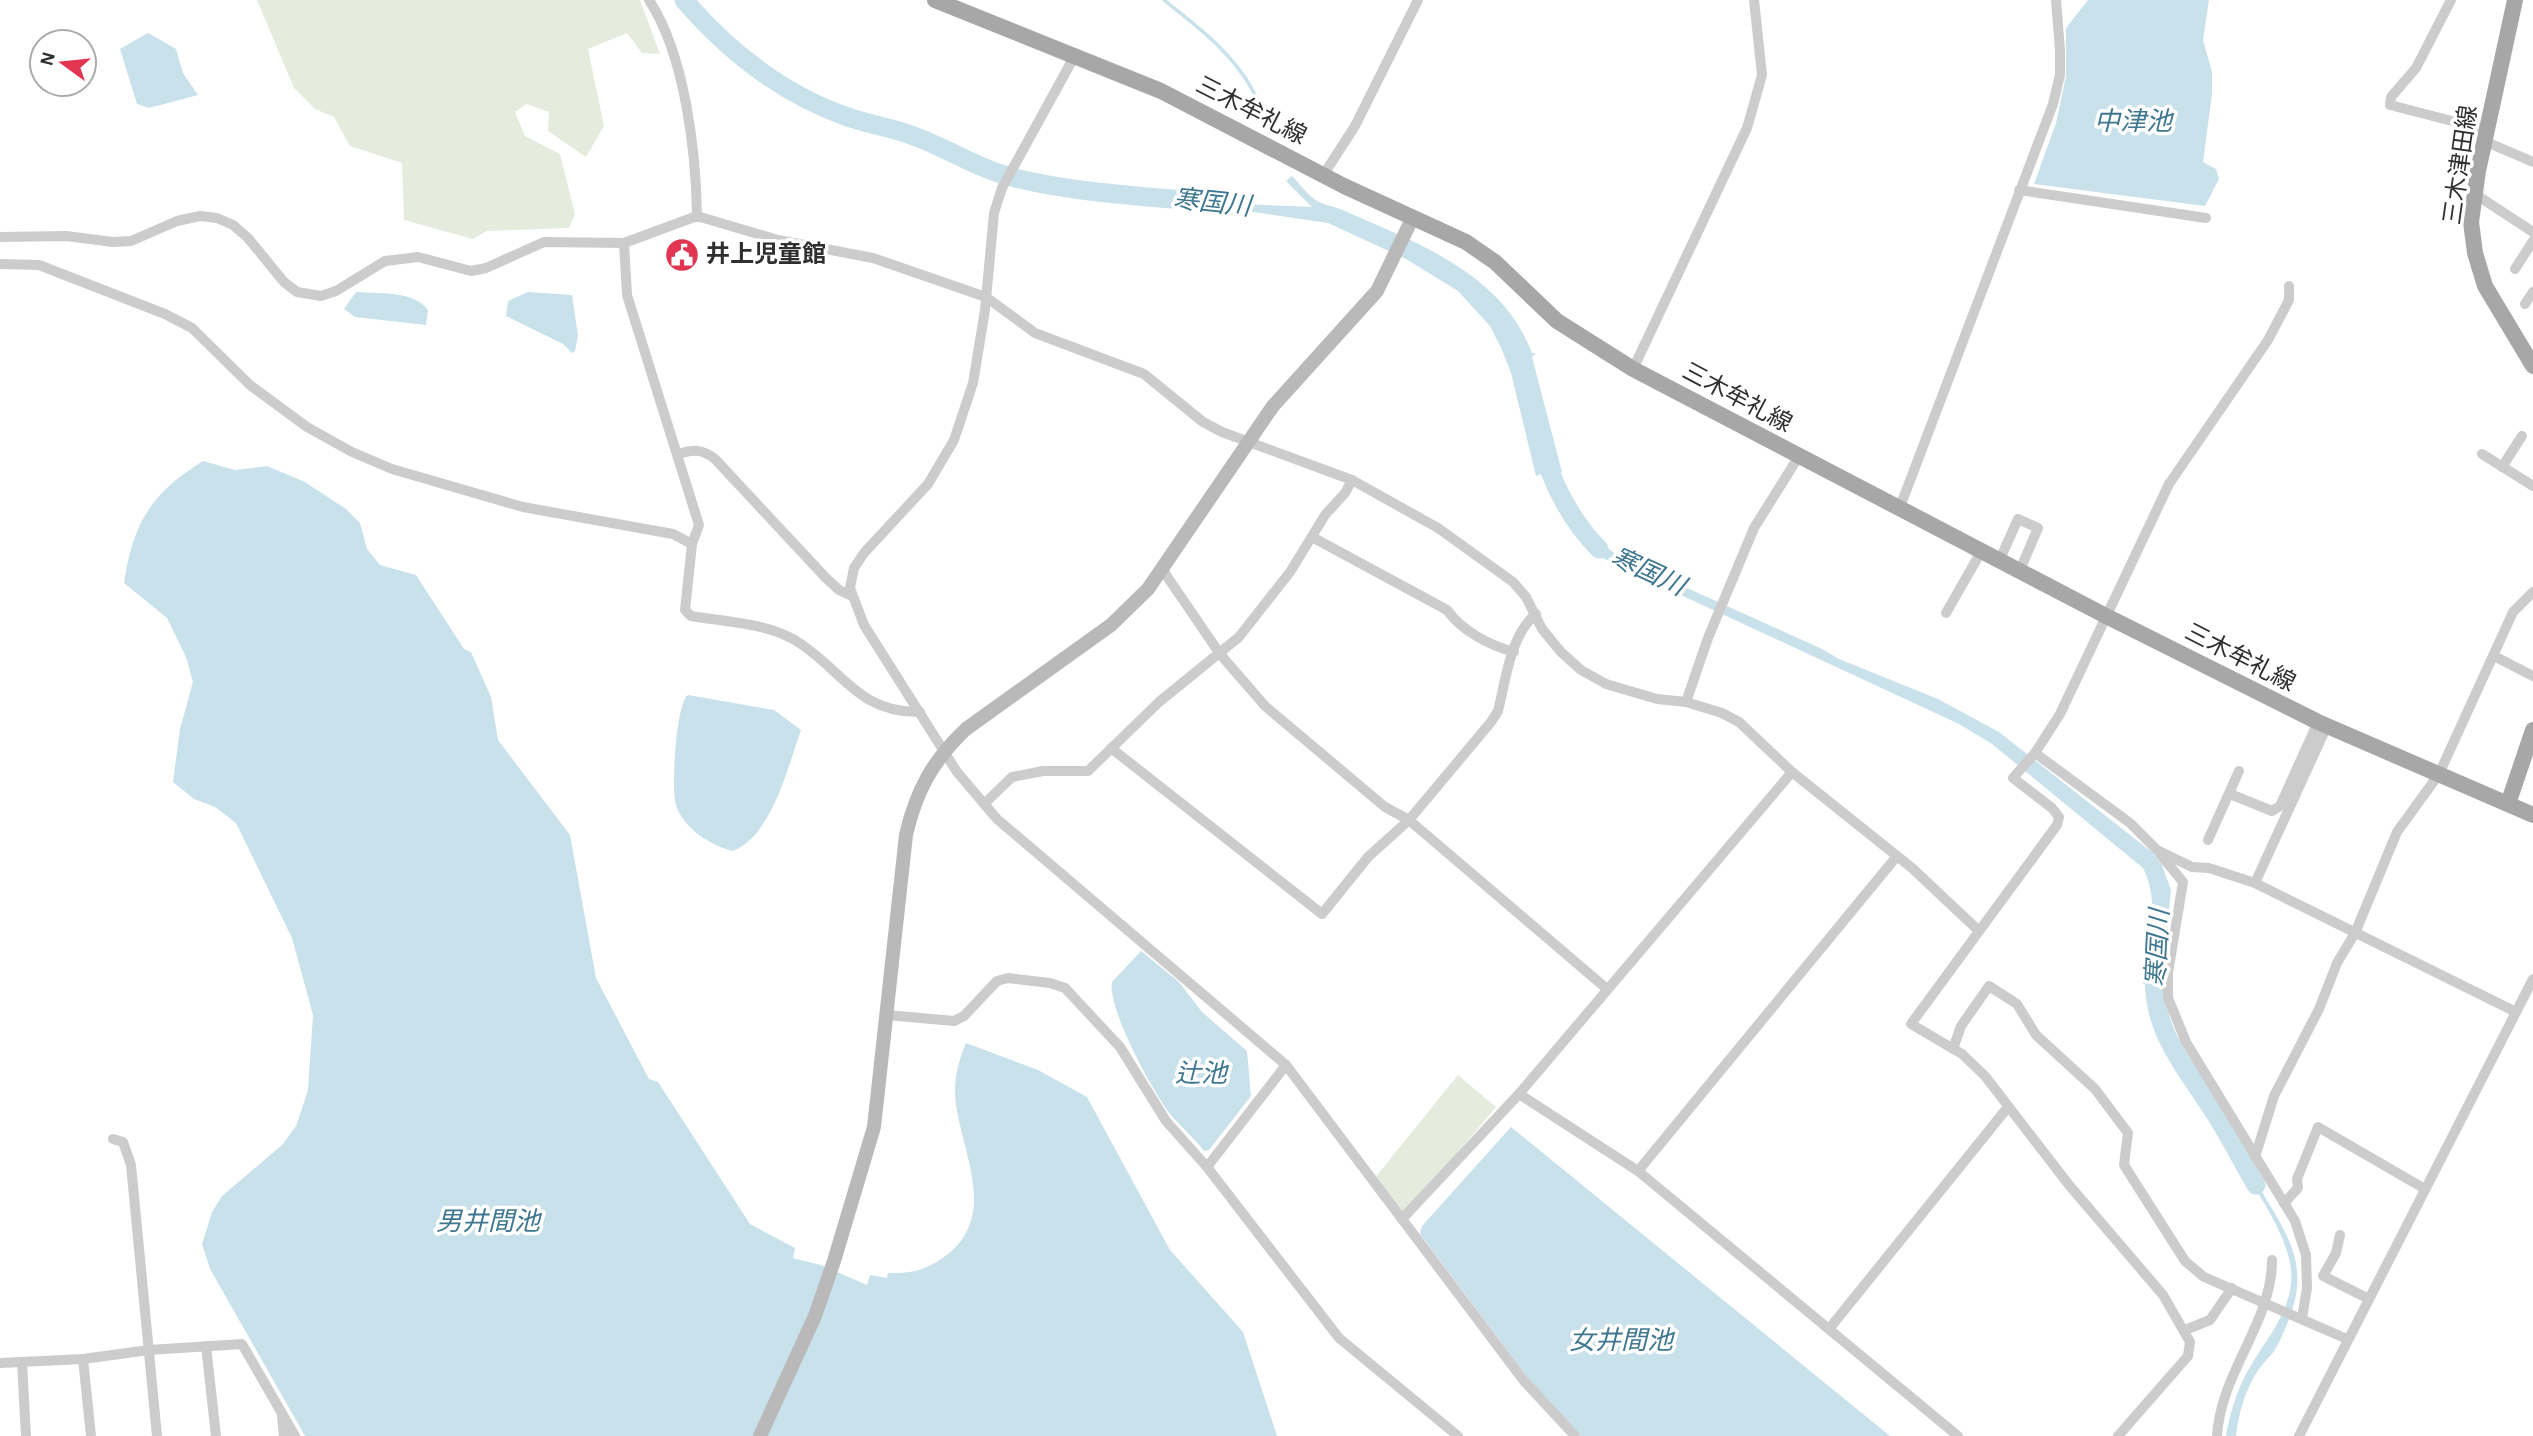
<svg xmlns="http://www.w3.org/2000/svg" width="2533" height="1436" viewBox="0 0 2533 1436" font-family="'Alegreya Sans','Noto Sans JP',sans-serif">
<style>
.green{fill:#e6ecdd}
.water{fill:#c9e1eb}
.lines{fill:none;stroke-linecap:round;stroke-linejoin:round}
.stream{stroke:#c9e1eb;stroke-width:3.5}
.river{stroke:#c9e1eb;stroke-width:19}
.street{stroke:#ccc;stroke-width:10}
.secondary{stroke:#b9b9b9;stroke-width:14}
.primary{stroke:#a7a7a7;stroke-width:16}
.labels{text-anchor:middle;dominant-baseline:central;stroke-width:7;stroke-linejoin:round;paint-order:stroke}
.street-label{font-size:24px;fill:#2f2f2f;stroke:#fff}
.poi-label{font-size:24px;font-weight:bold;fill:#2f2f2f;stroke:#fff;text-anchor:start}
.water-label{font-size:26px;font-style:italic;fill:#3e778f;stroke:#fff}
</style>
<rect width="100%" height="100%" fill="#fff"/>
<g class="green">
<path d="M257,0H640L660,54L642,53L627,33L588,49L604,126L586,157L548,131L549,112L526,104L515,112L525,136L560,154L575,214L569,228L487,231L473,239L404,220L402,163L350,146L334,117L315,109L294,88Z"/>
<path d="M1458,1075L1496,1107L1403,1217L1374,1179Z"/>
</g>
<g class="water">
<path d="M2088,0H2209L2203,40L2212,72V94L2203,162L2216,169L2219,179L2205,206L2034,184L2056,123L2066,76V28Z"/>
<path d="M148,33L176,49L183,73L198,95L149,108L137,104L120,49Z"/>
<path d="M1292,176C1300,184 1309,197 1319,202C1327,206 1337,207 1345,211C1417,243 1502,273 1532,353H1536L1532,357L1562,472L1548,471L1536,476L1511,373L1502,350L1490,326L1458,291L1406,259L1328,223L1225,208L1220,203L1312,207L1286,181Z"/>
<path d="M356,292C378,294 413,290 428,310L426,325L355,317L344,309Z"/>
<path d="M528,292L572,295L578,336L575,351L572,353L563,344L506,316L508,301Z"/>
<path d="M203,461L235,470L267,466L305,482L346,509L360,523L367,549L380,565L416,575L464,649L471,652L491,697L498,740L570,835L596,978L649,1079L658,1082L750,1224L795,1248L793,1258L821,1265L867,1285L870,1275L887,1278L888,1273C913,1274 929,1269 948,1254C1002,1210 955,1142 955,1090C955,1074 960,1057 966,1043L1038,1070L1087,1097L1170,1250L1243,1332L1277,1436H305L210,1269L202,1244L212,1212L222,1196L282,1145L296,1126L308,1090L313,1015L292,938L236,823L215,807L194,799L173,782L180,729L193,682L186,657L167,618L124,583C133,523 151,493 203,461Z"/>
<path d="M1583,531L1623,559L1822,649L1839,659L1938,699L1999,732L2153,853L2162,865L2171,890L2162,985L2143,984C2149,946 2161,904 2143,868L1992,744L1959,724L1629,571C1613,563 1582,551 1583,531Z"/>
<path d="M688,695L774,710L801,730C788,766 772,837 732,851C710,845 683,828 676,805C671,789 676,702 688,695Z"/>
<path d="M1141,951L1179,982L1202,1012L1247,1051L1251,1096L1209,1150L1204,1151C1193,1136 1178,1125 1167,1110C1151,1087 1107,1008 1112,982Z"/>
<path d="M1511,1127L1890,1436H1579L1552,1410L1420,1234L1422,1226Z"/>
<path d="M2243,1160C2252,1172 2258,1185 2265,1197C2292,1241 2309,1270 2288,1322C2284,1331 2278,1347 2271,1355C2249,1377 2240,1405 2236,1436H2226C2229,1417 2235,1397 2243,1380C2261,1342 2299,1309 2290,1263C2284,1231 2261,1199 2245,1171Z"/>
</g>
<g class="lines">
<path class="stream" d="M1164,0C1197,26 1233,53 1253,91C1259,104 1264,119 1269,132"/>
<g class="river">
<path d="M684,0C728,51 781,93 845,116C866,124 890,127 911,135C948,148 981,171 1019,179C1092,196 1171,197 1245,206"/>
<path d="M1542,445C1550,481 1572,522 1599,549"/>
<path d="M2156,959C2146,1026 2183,1062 2216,1115C2230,1137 2242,1161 2256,1185"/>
</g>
<g class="street">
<path d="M649,0C685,55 696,151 697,216"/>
<path d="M2451,0L2416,68L2391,97L2390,105L2487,130"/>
<path d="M1074,57L1002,188L994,213L985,310L973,383L954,440L928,484L864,553L854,568L850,588L864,625L957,772L997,819L1286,1065L1524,1381L1575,1436"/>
<path d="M2484,141L2533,162"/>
<path d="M1324,174L1355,126L1418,0"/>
<path d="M2019,190L2206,218"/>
<path d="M2475,194L2533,232"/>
<path d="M0,237L66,236L113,242L131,241L177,221L200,216L217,218L233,225L248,238L284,282L297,292L321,296L336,291L385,261L418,257L471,271L486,268L544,242L624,243L697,216L778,240L873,258L986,297L1035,333L1144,374L1203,422L1222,432L1352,480L1438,528L1513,582L1526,597L1542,629L1561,652L1581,670L1606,684L1657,699L1686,702L1722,713L1739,722L1792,772L1912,868L1979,931"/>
<path d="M624,243L627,295L699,525L692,544L685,610L691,616C726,622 771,623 801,644C844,673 860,713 920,712"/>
<path d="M0,264L39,265L165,314L192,328L250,385L307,427L352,452L392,469L523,507L673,534L692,544"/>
<path d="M2515,269L2533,241"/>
<path d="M2525,304L2533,292"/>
<path d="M1633,369L1747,128L1762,75L1754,0"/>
<path d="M678,454C694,449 702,449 715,459L825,577L839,590L852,596"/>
<path d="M2482,454L2533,486"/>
<path d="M2502,467L2522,436"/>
<path d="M1900,507L2053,104L2060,75V50L2056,0"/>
<path d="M1312,537L1447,610C1462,631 1489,645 1514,652"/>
<path d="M2000,559L2018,519L2038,528L2020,570"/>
<path d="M1162,569L1220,654L1265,706L1385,807L1409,820L1607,989"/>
<path d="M1946,613L1982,550"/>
<path d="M2494,656L2533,676"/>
<path d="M1686,702L1708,638L1754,528L1799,456"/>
<path d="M1111,748L1322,914L1368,857L1409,820L1491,722L1498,711C1506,680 1510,635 1536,614"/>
<path d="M2035,753L2130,823L2157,850L2192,867L2209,868L2255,883L2516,1012"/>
<path d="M2230,794L2272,811L2280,806L2318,722"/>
<path d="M984,804L1012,777L1043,771H1088L1159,702L1239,637L1290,572L1325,515L1345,493L1352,480"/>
<path d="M2208,840L2239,771"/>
<path d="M2160,854L2183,882L2168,973V998L2186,1042L2295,1221L2306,1255L2307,1288L2302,1318"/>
<path d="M2255,883L2327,726"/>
<path d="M887,1015L954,1021L964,1016L997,981L1008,978L1050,983L1065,988L1120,1047L1166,1121L1207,1167L1339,1338L1458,1436"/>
<path d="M1953,1049L1961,1026L1989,986L2017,1004L2036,1035L2095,1089L2128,1133L2124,1165L2185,1261L2204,1277L2347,1339"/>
<path d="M1519,1094L1638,1171L1958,1436"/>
<path d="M113,1139L123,1142L131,1165L157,1436"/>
<path d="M2255,1157L2274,1096L2319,1009L2337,963L2355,933L2397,832L2439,774L2513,612L2533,592"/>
<path d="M1207,1167L1286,1065"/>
<path d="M1638,1171L1897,856"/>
<path d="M2284,1203L2298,1188L2297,1179L2318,1127L2425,1189"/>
<path d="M1402,1219L1519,1094L1792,772"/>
<path d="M2340,1235L2336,1253L2323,1276L2369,1299"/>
<path d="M1829,1329L2008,1107"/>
<path d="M2185,1330L2210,1320L2232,1288"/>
<path d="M206,1346L216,1436"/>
<path d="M83,1359L91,1436"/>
<path d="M22,1362L26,1436"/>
<path d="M0,1363L83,1359L149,1350L242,1344L295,1436"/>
<path d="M282,1416L284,1436"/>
<path d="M2118,1436L2188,1356L2190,1342L2163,1295L2069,1185L1985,1076L1962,1054L1911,1024L2057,825L2059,817L2052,808L2013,778L2035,753L2060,714L2169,484L2268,340L2289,300V286"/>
<path d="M2217,1436C2221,1371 2272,1323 2272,1260"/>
<path d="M2299,1436L2533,979"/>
</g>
<path class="secondary" d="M760,1436L815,1316L834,1261L874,1127L906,835C916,791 933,760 966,729L1111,625L1148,589L1273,406L1377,291L1413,217"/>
<g class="primary">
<path d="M935,0L1161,91L1344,186L1466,242L1495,262L1557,321L1633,369L2106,616L2318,722L2533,815"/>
<path d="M2515,0L2478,171L2471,222L2475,253L2485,286L2533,366"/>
<path d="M2508,804L2533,730"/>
</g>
</g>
<defs>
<g id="civic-disc" transform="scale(1.75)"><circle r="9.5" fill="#e23551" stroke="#fff"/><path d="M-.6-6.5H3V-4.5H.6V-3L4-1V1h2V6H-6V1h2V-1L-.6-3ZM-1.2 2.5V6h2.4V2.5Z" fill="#fff"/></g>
</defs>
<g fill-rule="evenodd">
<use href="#civic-disc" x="682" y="255"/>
</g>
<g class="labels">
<g class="street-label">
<text transform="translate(1251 111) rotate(27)">三木牟礼線</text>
<text transform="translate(2461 165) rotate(-82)">三木津田線</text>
<text transform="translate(1737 398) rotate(28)">三木牟礼線</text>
<text transform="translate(2240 658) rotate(27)">三木牟礼線</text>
</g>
<g class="poi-label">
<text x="706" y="255">井上児童館</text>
</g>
<g class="water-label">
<text x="2133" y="122">中津池</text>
<text transform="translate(1212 203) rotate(6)">寒国川</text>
<text transform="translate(1648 572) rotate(25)">寒国川</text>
<text transform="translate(2158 948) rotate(-87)">寒国川</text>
<text x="1201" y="1074">辻池</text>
<text x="488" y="1222">男井間池</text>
<text x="1621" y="1341">女井間池</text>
</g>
</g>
<g transform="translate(63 63) rotate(285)"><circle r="33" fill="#ffffff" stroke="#acacac" stroke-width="2"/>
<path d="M0-5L12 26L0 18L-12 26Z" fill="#e23551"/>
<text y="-10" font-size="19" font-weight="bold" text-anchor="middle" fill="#2f2f2f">N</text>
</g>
</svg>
